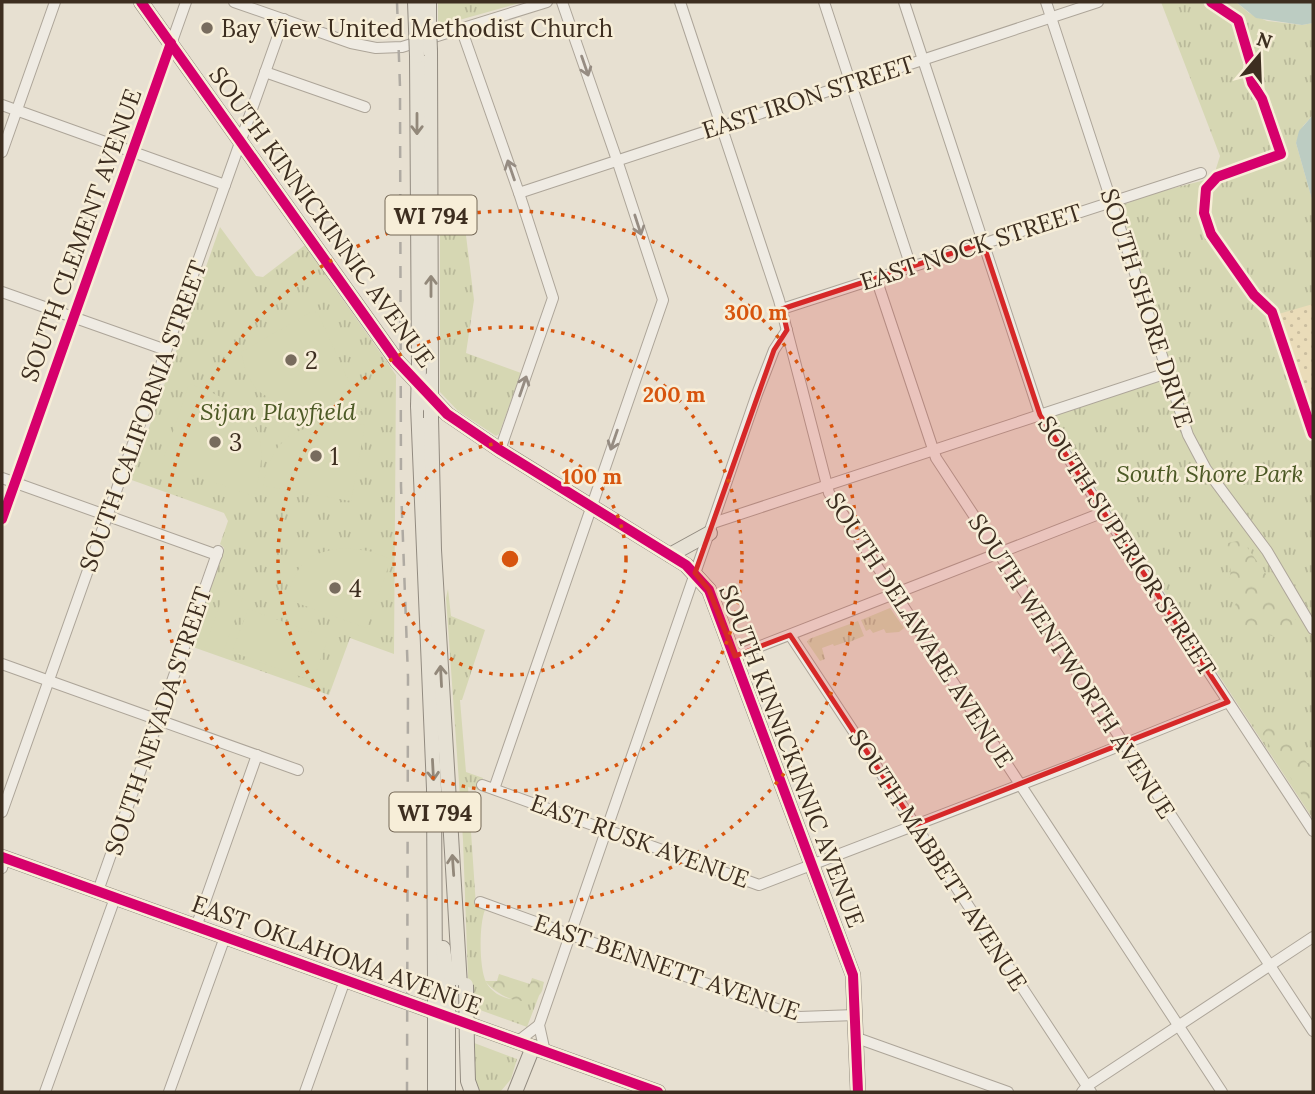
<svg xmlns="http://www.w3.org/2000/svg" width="1315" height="1094" viewBox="0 0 1315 1094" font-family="Lora,serif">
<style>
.grass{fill:url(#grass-tufts)}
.forest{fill:url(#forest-crowns)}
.sand{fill:url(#sand-dots)}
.pitch{fill:#d6d7b3}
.water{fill:#bcccc2}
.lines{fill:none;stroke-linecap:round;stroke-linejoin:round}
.minor-casing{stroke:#ada599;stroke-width:12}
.major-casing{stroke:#928b80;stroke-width:16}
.minor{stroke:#efebe3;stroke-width:10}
.major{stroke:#e6e1d4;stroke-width:14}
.rail{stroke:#afaaa2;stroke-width:2.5;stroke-dasharray:12 12;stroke-linecap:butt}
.major-bridge-casing{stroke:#928b80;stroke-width:16;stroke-linecap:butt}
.major-bridge{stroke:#e6e1d4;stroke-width:14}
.cycleway-casing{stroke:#f7eed8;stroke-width:15}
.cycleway{stroke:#d6006c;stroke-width:10}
.oneway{stroke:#968c82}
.oneway2{stroke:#92887a}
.marked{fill:#d62828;fill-opacity:0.2;stroke:#d62828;stroke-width:5;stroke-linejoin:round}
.ring{fill:none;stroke:#d7550e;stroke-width:3.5;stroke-dasharray:3.5 7}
.poi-dot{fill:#786c5e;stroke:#f7eed8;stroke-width:2.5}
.labels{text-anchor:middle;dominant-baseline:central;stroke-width:5;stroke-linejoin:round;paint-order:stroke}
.shield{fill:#f7eed8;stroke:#756857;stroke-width:2}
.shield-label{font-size:23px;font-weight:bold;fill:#3d2e20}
.poi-label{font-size:24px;fill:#3d2e20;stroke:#f7eed8;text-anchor:start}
.street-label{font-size:24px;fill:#3d2e20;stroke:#f7eed8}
.park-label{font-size:24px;font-style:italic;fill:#4d5a26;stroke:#f7eed8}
.centre{fill:#d7550e;stroke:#f7eed8;stroke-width:3.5}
.ring-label{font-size:21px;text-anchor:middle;font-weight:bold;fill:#d7550e;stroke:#f7eed8;stroke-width:5;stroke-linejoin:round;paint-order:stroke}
</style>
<defs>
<pattern id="grass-tufts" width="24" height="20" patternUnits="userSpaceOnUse" patternTransform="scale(1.75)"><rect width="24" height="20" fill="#d6d7b3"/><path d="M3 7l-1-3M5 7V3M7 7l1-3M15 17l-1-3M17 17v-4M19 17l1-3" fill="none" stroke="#b9b99a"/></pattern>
<pattern id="forest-crowns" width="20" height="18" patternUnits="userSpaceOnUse" patternTransform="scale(1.75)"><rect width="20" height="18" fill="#d6d7b3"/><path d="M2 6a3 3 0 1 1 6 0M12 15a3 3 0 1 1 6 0" fill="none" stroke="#b9b99a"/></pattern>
<pattern id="sand-dots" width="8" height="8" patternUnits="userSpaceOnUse" patternTransform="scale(1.75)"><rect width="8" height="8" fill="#eadcb9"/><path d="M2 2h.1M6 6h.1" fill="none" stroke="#cabd9f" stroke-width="1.8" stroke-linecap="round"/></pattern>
</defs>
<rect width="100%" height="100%" fill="#e7e0d1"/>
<g class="grass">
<path d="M438,2H523L438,26Z"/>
<path d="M1161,2H1236L1249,13L1267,21L1302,25L1313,23V115L1303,126L1296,143L1313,203V819L1053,422L1056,415L1174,376L1120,206L1151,194L1205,180L1214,175L1220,156Z"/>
<path d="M463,211L474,300L466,353L521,373L499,434L496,436L458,411L440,392V218Z"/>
<path d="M220,227L256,276L263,277L305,245L322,269L325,270L327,277L396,375L394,654L350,638L329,695L190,646L224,548L220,544L228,521L224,513L126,478L133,473Z"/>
<path d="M448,589L451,616L485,630L462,700H460L466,772L483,778L479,790L468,787L476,906L485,910C479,924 479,968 486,982C497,1002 524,1004 540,993L527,1027L469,1006L463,840L446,598Z"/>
<path d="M890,608L904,628L899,632L886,633L884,629L873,633L870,629L866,631L861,620Z"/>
<path d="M858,621L864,636L847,643L846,642L834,646L833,644L822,648L825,659L820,661L807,642L809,639Z"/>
<path d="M469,1041L517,1059L511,1079L501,1091L480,1092L475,1087Z"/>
</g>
<g class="forest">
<path d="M1242,540L1280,594L1297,622L1295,643L1286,642L1254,628L1242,627L1232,617L1234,607L1240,595L1239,588L1229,582C1231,570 1233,564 1223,555L1228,543Z"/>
<path d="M1275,726L1283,732L1307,763L1313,764V812L1262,734L1267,728Z"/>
<path d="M499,974L530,984L532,978L544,982C543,985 543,990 541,993C526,1011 496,995 485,981H497Z"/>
</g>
<path class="sand" d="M1313,304V430L1275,315Z"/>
<g class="pitch">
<path d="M313,311L318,313L362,411C330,418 301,417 273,400C267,396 259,393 255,387C247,377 244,365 241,352Z"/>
<path d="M189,384C252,406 274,428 254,496L162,464Z"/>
<path d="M342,422L365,425L351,501L263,486C272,437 295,426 342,422Z"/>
<path d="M345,548L369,551L391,559L367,628L286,599C299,562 304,553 345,548Z"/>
<path d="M225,591L243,597L222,655L204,649Z"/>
<path d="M248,609L328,638L313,681L232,652Z"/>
</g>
<g class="water">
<path d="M1236,2H1313V23L1302,25L1256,18Z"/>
<path d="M1313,115V203L1296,143L1299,131Z"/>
</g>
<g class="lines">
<g class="minor-casing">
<g id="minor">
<path d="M234,2L351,43L376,48L402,47L547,2"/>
<path d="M680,2L779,300L829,493L1222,1092"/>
<path d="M824,2L911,267"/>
<path d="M904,2L1040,415L1313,831"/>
<path d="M1046,2L1188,435L1206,469L1267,551L1313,629"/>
<path d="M461,28L519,193L553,298L500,450"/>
<path d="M265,72L365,107"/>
<path d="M2,105L225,185"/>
<path d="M2,152L55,2"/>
<path d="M519,193L1098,2"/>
<path d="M876,278L936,458L1313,1031"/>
<path d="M2,292L166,350"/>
<path d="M782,309L1201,173"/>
<path d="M2,478L217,555"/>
<path d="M2,519L186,2"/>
<path d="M713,523L1167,373"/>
<path d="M790,635L1091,1092"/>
<path d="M735,656L1104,512"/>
<path d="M2,664L298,770"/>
<path d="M482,785L759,885L1072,765L1228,702"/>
<path d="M494,789L663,300L617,160L562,2"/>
<path d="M2,812L284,19"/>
<path d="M2,868L5,858"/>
<path d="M98,891L218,551"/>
<path d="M480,902L799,1017L856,1015"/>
<path d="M196,927L257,755"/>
<path d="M857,1038L1008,1092"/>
<path d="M517,1042L539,1025"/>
<path d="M545,1052L539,1025L757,394L774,350L787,330"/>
<path d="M45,1092L115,898"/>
<path d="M169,1092L225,937"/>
<path d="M305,1092L345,980"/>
<path d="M1082,1092L1087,1086L1313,937"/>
</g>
</g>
<g class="major-casing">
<g id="major">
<path d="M141,2L397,361L447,414L500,450L686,565L709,590L853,975L858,1092"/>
<path d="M415,2L416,29"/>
<path d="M429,2V25"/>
<path d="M430,51L431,379"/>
<path d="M417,56L419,368"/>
<path d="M418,406L434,789L435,985"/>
<path d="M431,418L434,550L460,986"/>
<path d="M670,555L710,533"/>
<path d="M2,857L658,1092"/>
<path d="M443,948L448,985"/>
<path d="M448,1047V1092"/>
<path d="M467,1047L468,1081L472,1092"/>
<path d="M435,1092V1047"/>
<path d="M515,1092L533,1047"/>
</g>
</g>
<use href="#minor" class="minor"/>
<use href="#major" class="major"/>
<path class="rail" d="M397,2L400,87L401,486L408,677L407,1092"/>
<g class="major-bridge-casing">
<g id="major-bridge">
<path d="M429,25L430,51"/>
<path d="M416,29L417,56"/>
<path d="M431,379V418"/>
<path d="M418,406L419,368"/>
<path d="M466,985L467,1047"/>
<path d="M435,1047V985"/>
<path d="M448,1047V985"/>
</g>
</g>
<use href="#major-bridge" class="major-bridge"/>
<g class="cycleway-casing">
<g id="cycleway">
<path d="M141,2L397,361L447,414L500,450L686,565L709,590L853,975L858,1092"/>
<path d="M1211,2L1238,20L1251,64L1250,76L1252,83L1262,99L1281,154L1217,177L1206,189L1204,213L1211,234L1254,295L1272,312L1313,434"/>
<path d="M2,519L171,43"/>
<path d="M2,857L658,1092"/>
</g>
</g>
<use href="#cycleway" class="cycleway"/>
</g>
<defs><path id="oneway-shaft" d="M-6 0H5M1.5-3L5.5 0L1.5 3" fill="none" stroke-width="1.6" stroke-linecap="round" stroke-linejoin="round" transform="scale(1.75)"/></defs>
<g class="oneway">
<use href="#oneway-shaft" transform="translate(585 66) rotate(71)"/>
<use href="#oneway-shaft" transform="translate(511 170) rotate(-109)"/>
<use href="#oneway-shaft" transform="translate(638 225) rotate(72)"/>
<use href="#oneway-shaft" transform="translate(523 386) rotate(-71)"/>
<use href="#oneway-shaft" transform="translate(614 440) rotate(109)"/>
</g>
<g class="oneway2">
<use href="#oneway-shaft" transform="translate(417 124) rotate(90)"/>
<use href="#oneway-shaft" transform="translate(431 286) rotate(-90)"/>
<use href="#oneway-shaft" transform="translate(441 676) rotate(-93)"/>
<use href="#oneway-shaft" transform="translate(433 770) rotate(87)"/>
<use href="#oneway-shaft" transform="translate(453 865) rotate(-94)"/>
</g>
<path class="marked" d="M983,243L1040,415L1228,702L915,825L790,635L735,656L709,590L695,573L774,350L787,330L782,309Z"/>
<g class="ring">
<circle cx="510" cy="559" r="116"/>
<circle cx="510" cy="559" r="232"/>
<circle cx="510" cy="559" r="348"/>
</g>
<g class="poi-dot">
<circle cx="207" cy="28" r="7"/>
<circle cx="291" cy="360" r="7"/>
<circle cx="215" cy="442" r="7"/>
<circle cx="316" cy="456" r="7"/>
<circle cx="335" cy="588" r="7"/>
</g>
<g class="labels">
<g class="shield">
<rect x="385.5" y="195.5" width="91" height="39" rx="5"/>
<rect x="389.5" y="792.5" width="91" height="39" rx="5"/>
</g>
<g class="shield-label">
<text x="431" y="215">WI 794</text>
<text x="435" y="812">WI 794</text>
</g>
<g class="poi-label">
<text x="221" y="28">Bay View United Methodist Church</text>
<text x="305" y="360">2</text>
<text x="229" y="442">3</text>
<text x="330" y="456">1</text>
<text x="349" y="588">4</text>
</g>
<g class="street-label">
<text transform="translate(808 97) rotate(-18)">EAST IRON STREET</text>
<text transform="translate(322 217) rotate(54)">SOUTH KINNICKINNIC AVENUE</text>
<text transform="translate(81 235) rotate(-70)">SOUTH CLEMENT AVENUE</text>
<text transform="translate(971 247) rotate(-18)">EAST NOCK STREET</text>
<text transform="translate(1147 308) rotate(72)">SOUTH SHORE DRIVE</text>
<text transform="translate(143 416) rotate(-70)">SOUTH CALIFORNIA STREET</text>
<text transform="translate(1127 546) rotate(57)">SOUTH SUPERIOR STREET</text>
<text transform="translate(920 630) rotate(57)">SOUTH DELAWARE AVENUE</text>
<text transform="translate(1072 666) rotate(57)">SOUTH WENTWORTH AVENUE</text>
<text transform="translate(158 721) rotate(-71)">SOUTH NEVADA STREET</text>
<text transform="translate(792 756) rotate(69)">SOUTH KINNICKINNIC AVENUE</text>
<text transform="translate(640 841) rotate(20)">EAST RUSK AVENUE</text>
<text transform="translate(938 860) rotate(57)">SOUTH MABBETT AVENUE</text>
<text transform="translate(337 955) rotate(20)">EAST OKLAHOMA AVENUE</text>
<text transform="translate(667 967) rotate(19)">EAST BENNETT AVENUE</text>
</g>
<g class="park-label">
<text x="278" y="411">Sijan Playfield</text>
<text x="1210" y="473">South Shore Park</text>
</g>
</g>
<circle cx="510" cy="559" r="10" class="centre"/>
<g class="ring-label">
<text x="756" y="320">300 m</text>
<text x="674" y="402">200 m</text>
<text x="592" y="484">100 m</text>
</g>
<rect width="1315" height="1094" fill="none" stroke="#3d2e20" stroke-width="7"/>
<g transform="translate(1259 56) rotate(19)" stroke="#f7eed8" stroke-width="5" paint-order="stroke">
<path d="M0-5L12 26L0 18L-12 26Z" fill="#3d2e20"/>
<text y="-10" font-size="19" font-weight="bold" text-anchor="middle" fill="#3d2e20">N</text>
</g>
</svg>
